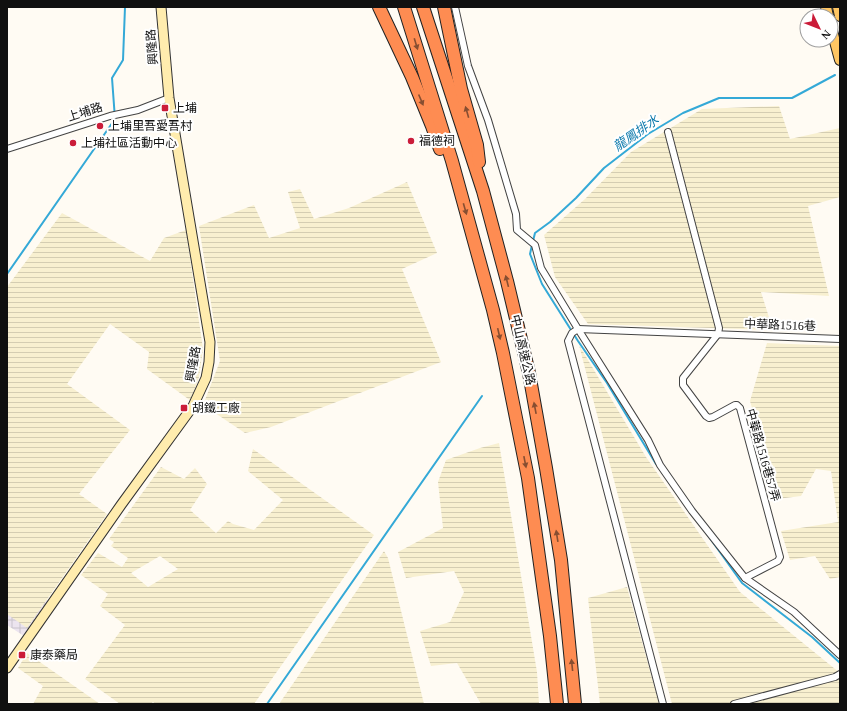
<svg xmlns="http://www.w3.org/2000/svg" width="847" height="711" viewBox="0 0 847 711" font-family="'Times New Roman','Noto Sans TC',serif">
<style>
.industrial{fill:url(#industrial-grid)}
.farmland{fill:url(#farmland-rules);fill-rule:evenodd}
.lines{fill:none;stroke-linecap:round;stroke-linejoin:round}
.stream{stroke:#34a9d7;stroke-width:2}
.street-casing{stroke:#434343;stroke-width:8}
.secondary-casing{stroke:#323232;stroke-width:11}
.primary-casing{stroke:#212121;stroke-width:12}
.highway-casing{stroke:#212121;stroke-width:14}
.street{stroke:#fff;stroke-width:6}
.secondary{stroke:#ffecae;stroke-width:9}
.primary{stroke:#ffc663;stroke-width:10}
.highway{stroke:#fe8c52;stroke-width:12}
.oneway{fill:#874e31}
.poi-dot{fill:#cb1c39;stroke:#fff;stroke-width:1.5}
.labels{text-anchor:middle;dominant-baseline:central;stroke-width:4;stroke-linejoin:round;paint-order:stroke}
.street-label{font-size:12px;fill:#101010;stroke:#fff}
.poi-label{font-size:12px;fill:#101010;stroke:#fff;text-anchor:start}
.water-label{font-size:13px;font-style:italic;fill:#0e7aac;stroke:#fff}
</style>
<defs>
<pattern id="industrial-grid" width="8" height="8" patternUnits="userSpaceOnUse"><rect width="8" height="8" fill="#ece4ef"/><path d="M0 4h8M4 0v8" fill="none" stroke="#c9c3cc"/></pattern>
<pattern id="farmland-rules" width="6" height="5" patternUnits="userSpaceOnUse"><rect width="6" height="5" fill="#f8f0d0"/><path d="M0 2.5h6" fill="none" stroke="#d4cdb2"/></pattern>
</defs>
<rect width="100%" height="100%" fill="#fffbf3"/>
<path class="industrial" d="M7,573L48,601L24,636L7,625Z"/>
<g class="farmland">
<path d="M779,106L790,139L840,128V197L808,206L829,296L761,292L773,330L588,324L555,277L544,235L585,199L631,152L702,109Z"/>
<path d="M407,182L437,253L402,269L441,362L271,427L245,433L203,405L220,361L199,226L254,205L269,238L300,228L288,192L300,189L314,219L349,208Z"/>
<path d="M62,213L150,261L164,238L186,230L203,349L199,377L191,401L147,369L149,352L110,324L67,384L130,430L79,494L107,514L27,628L7,614V287Z"/>
<path d="M767,343L840,346V577L830,579L815,556L790,560L781,531L838,522L831,471L816,469L801,496L777,499L750,401Z"/>
<path d="M579,345L646,457L740,592L840,673V704H672Z"/>
<path d="M499,443L537,672L539,704H481L457,663L431,666L420,631L450,622L464,592L454,571L406,578L398,552L443,528L438,482L446,460L480,448Z"/>
<path d="M253,449L374,535L254,704H155L153,702L151,704H120L85,679L125,625L100,606L108,594L81,575L98,553L122,567L128,558L111,546L114,542L109,539L161,467L184,479L195,468L207,484L190,510L216,533L228,521L233,524L254,530L283,500L248,471ZM160,556L178,569L148,587L131,573Z"/>
<path d="M384,551L388,558L424,704H279Z"/>
<path d="M627,587L659,704H600L588,598Z"/>
<path d="M27,653L100,704H33L43,686L18,668Z"/>
</g>
<g class="lines">
<g class="stream">
<path d="M533,241L535,233L550,222L576,198L604,168L648,134L683,113L719,98H792L835,75"/>
<path d="M532,245L530,254L542,284L578,341L607,383L656,464"/>
<path d="M7,274L115,119L112,78L123,60L125,7"/>
<path d="M707,534L742,583L812,637L840,663"/>
<path d="M267,704L482,396"/>
</g>
<g class="street-casing">
<g id="street">
<path d="M455,7L468,66L488,120L516,214L517,230L535,245L541,268L578,329L648,440L660,465L692,511L745,578L794,612L840,655"/>
<path d="M668,132L719,328L718,334"/>
<path d="M7,149L110,116L138,110L169,98"/>
<path d="M718,334L683,378V385L706,416L709,418L713,417L735,405H737L740,408L780,557L778,561L745,578"/>
<path d="M663,704L568,341L572,333L578,329L840,339"/>
<path d="M734,704L835,677L840,674"/>
</g>
</g>
<g class="secondary-casing">
<path id="secondary" d="M7,668L121,505L193,406L206,378L209,362L210,342L169,98L161,7"/>
</g>
<g class="primary-casing">
<g id="primary">
<path d="M826,7L828,16"/>
<path d="M838,7L840,16"/>
<path d="M831,27L840,60"/>
</g>
</g>
<g class="highway-casing">
<g id="highway">
<path d="M379,7L412,77L432,126L440,149"/>
<path d="M404,7L452,161L493,310L503,353L528,478L550,636L557,704"/>
<path d="M423,7L483,191L507,281L529,373L546,468L561,560L575,704"/>
<path d="M444,7L461,89L477,145L479,162"/>
</g>
</g>
<use href="#street" class="street"/>
<use href="#secondary" class="secondary"/>
<use href="#primary" class="primary"/>
<use href="#highway" class="highway"/>
</g>
<defs><path id="oneway-solid" d="M-6-.8H1V-3.2L6.5 0L1 3.2V.8H-6Z"/></defs>
<g class="oneway">
<use href="#oneway-solid" transform="translate(416 44) rotate(73)"/>
<use href="#oneway-solid" transform="translate(421 100) rotate(67)"/>
<use href="#oneway-solid" transform="translate(467 112) rotate(-106)"/>
<use href="#oneway-solid" transform="translate(465 209) rotate(74)"/>
<use href="#oneway-solid" transform="translate(507 281) rotate(-104)"/>
<use href="#oneway-solid" transform="translate(499 334) rotate(77)"/>
<use href="#oneway-solid" transform="translate(535 408) rotate(-101)"/>
<use href="#oneway-solid" transform="translate(525 462) rotate(79)"/>
<use href="#oneway-solid" transform="translate(557 536) rotate(-99)"/>
<use href="#oneway-solid" transform="translate(572 665) rotate(-96)"/>
</g>
<g class="poi-dot">
<rect x="161" y="104" width="8" height="8" rx="2"/>
<circle cx="100" cy="126" r="4"/>
<circle cx="411" cy="141" r="4"/>
<circle cx="73" cy="143" r="4"/>
<rect x="180" y="404" width="8" height="8" rx="2"/>
<rect x="18" y="651" width="8" height="8" rx="2"/>
</g>
<g class="labels">
<g class="street-label">
<text transform="translate(152 47) rotate(-95)">興隆路</text>
<text transform="translate(85 112) rotate(-18)">上埔路</text>
<text transform="translate(780 325) rotate(2)">中華路1516巷</text>
<text transform="translate(523 350) rotate(77)">中山高速公路</text>
<text transform="translate(193 364) rotate(-80)">興隆路</text>
<text transform="translate(763 455) rotate(74)">中華路1516巷57弄</text>
</g>
<g class="poi-label">
<text x="173" y="108">上埔</text>
<text x="108" y="126">上埔里吾愛吾村</text>
<text x="419" y="141">福德祠</text>
<text x="81" y="143">上埔社區活動中心</text>
<text x="192" y="408">胡鐵工廠</text>
<text x="30" y="655">康泰藥局</text>
</g>
<g class="water-label">
<text transform="translate(636 133) rotate(-35)">龍鳳排水</text>
</g>
</g>
<rect width="847" height="711" fill="none" stroke="#101010" stroke-width="16"/>
<g transform="translate(819 28) rotate(133)"><circle r="19" fill="#ffffff" stroke="#9f9f9f"/>
<path d="M0-3L7 15L0 10L-7 15Z" fill="#cb1c39"/>
<text y="-6" font-size="11" font-weight="bold" text-anchor="middle" fill="#101010">N</text>
</g>
</svg>
